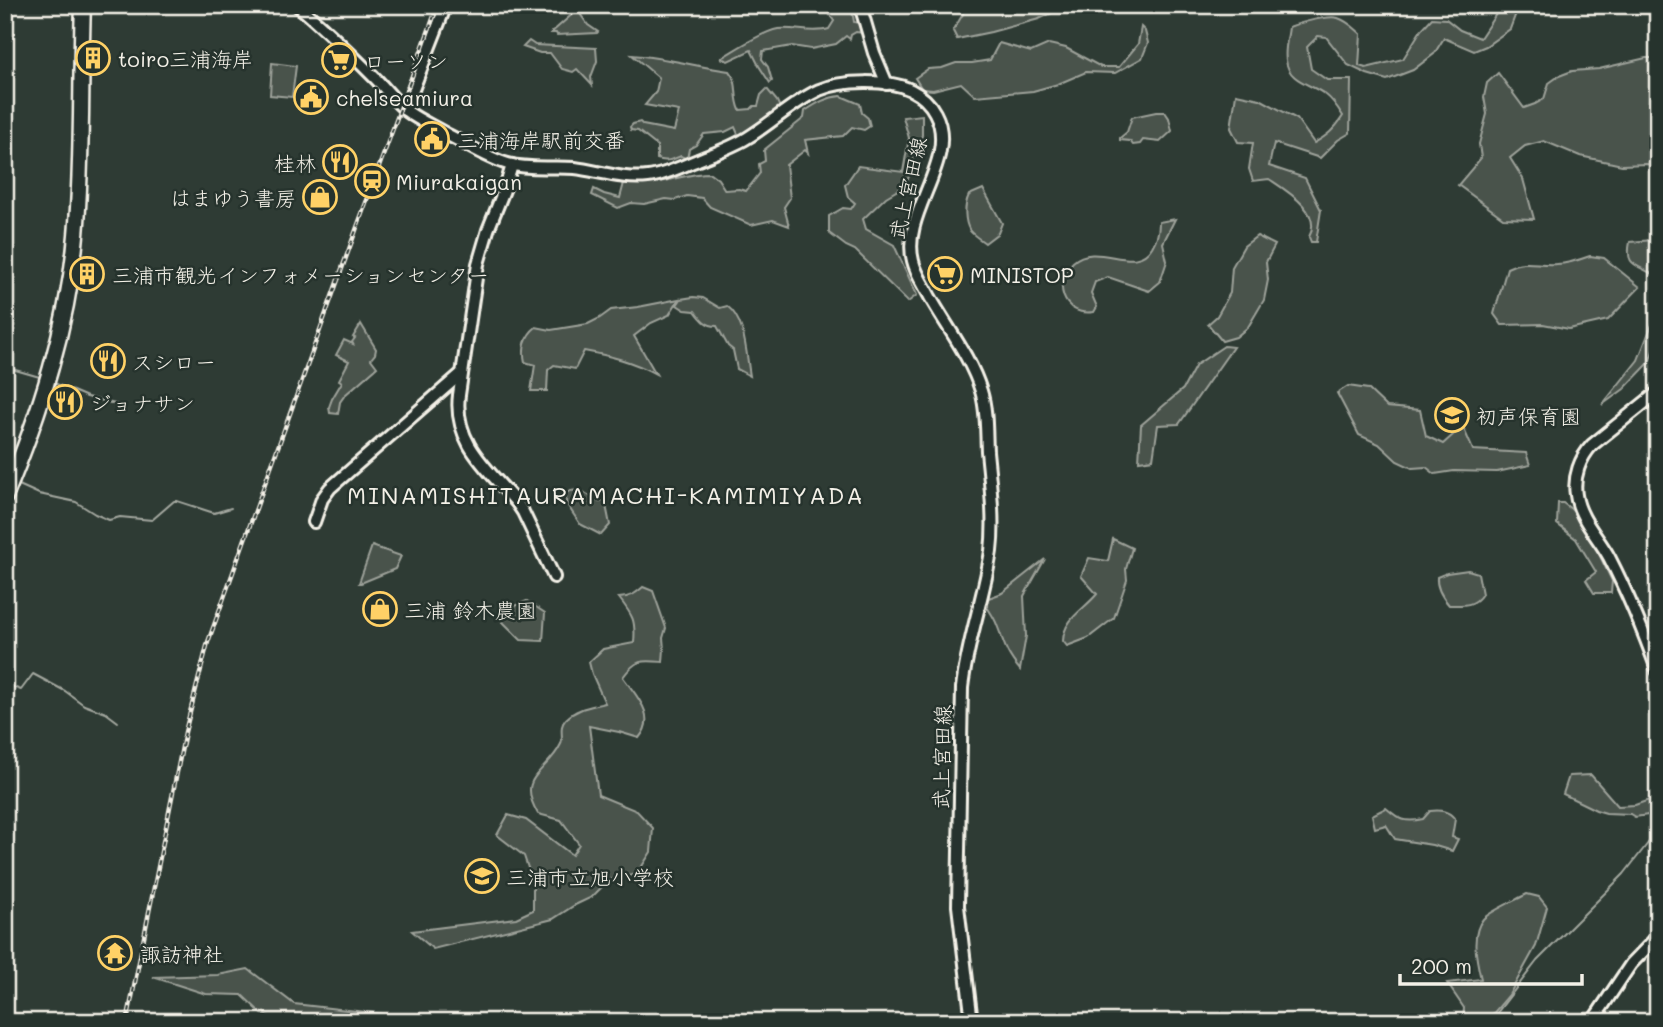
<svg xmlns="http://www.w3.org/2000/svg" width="1663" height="1027" viewBox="0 0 1663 1027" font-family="Mali,'Klee One',sans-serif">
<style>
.green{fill:#48524c;stroke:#9ea29a;stroke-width:2}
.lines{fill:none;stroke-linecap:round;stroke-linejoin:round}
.stream{stroke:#a4a8a0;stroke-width:2}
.secondary-casing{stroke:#f4f1e8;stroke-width:16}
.highway-casing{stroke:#f4f1e8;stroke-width:19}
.secondary{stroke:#26332d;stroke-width:10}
.highway{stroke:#26332d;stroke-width:14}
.rail-casing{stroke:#f4f1e8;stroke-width:4.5}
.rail{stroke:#26332d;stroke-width:2;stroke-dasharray:5;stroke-linecap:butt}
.labels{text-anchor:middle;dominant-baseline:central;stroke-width:5;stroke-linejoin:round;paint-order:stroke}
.poi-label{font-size:21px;fill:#f4f1e8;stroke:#26332d;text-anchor:start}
.street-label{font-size:21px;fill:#f4f1e8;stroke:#26332d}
.quarter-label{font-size:24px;letter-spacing:2px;fill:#f4f1e8;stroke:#26332d}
</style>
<rect width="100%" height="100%" fill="#2e3b34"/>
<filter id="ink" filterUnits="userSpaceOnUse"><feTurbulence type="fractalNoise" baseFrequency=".0143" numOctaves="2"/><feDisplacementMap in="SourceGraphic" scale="14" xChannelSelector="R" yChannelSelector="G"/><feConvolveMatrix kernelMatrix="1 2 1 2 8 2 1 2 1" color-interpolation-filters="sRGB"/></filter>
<g filter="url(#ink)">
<g class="green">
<path d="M823,5H849L852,10L854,22L862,24L864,33L856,32L851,35L850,39L846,36L836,44L811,49L792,46L763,51L762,59L768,67L772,81L770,83L759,66L751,50L728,61L721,58C735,50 763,31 778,29C795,27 812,34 829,29L834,21Z"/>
<path d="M965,5H1058L1052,13L1039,19L991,32L957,39L953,31L963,14Z"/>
<path d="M1502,5H1519L1510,29L1486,46L1474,51L1444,38L1434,54L1413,70L1387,80L1367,74L1348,65L1326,37L1318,36L1307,47L1311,69L1327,80H1351L1350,133L1338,140L1320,158L1274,143L1269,166L1305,178L1321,210L1316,242H1311L1309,237C1323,212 1287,191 1269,179L1253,181L1249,169L1253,143L1238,142L1231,128L1236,94L1260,99L1297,119L1314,143C1327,136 1335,129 1343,116C1338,108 1333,100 1326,95C1312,84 1288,82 1286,60C1284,50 1288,37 1289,27C1299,23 1328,15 1338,18C1348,21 1354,28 1361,34L1359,66L1366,68L1403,59L1421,30L1432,18L1446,19L1460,30L1480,38Z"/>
<path d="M576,11H578L588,25L598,32L597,33L557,35L556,33H551Z"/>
<path d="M1141,27L1145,31L1148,43L1142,58L1115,73L1086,72L1058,84L1033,91L975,96L961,83L933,90L922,89L915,78L928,69L942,68L956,63H972L990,60L999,43L1031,52L1049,44L1066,48L1101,67H1119L1138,44Z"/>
<path d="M529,41L535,45L596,48L597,61L591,77L592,85L577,69L573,72L562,69L550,53H540L523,47Z"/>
<path d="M632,55C665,57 696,67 729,71C740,84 733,94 740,110L751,109L754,106H758L761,95L767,89L777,101L781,110L740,139L735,127L725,132L704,134L696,145L689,149L687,159L681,156C672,160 666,162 657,159V146L638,131L631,130L630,127L633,124L640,122L643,125L674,131L679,111L645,105L656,92L659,78Z"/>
<path d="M1646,58H1658V166L1646,164L1622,165L1580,156L1544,141L1525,146L1510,158L1523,179L1534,219L1503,218L1458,185L1481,158L1479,144L1487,114L1484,97L1487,83L1498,73L1524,108L1535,104L1544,99L1549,83L1559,76L1572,71L1599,69Z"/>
<path d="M272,63L296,66L292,97L270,95Z"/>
<path d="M841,96L860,104L862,113L868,118L870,126L864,130L852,127L843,136L805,140L808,153L805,150L786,165L790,198L784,207L789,226L773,220L751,225L710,207L702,198L687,196L675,200L666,199L644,204L631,203L618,208L592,195L594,189L604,194L620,198L624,183C636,183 647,184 659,182C676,179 692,173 710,173L718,179L725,190L739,189L746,191L760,173L759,164L765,161L764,150L804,118L805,111C817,103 827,97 841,96Z"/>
<path d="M1156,112H1165L1169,118L1172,131L1160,142L1143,140L1140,144L1133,145L1130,141L1120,140V138L1127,132L1132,117Z"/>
<path d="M922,115V135L906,185L886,197L863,219L866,229L894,245L917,295L908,302L855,250L846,246L829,233V216L843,208L851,209L855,203L848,197L845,185L858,166L903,172L909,138L903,117Z"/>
<path d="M983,189L1002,223L998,233L985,243C980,239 974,236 970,231C964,221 964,205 969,195Z"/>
<path d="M1175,219L1163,243L1167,261L1160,282L1149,291L1108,277L1095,282L1091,293L1097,307L1094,312C1062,317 1052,282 1073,262C1097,240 1135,276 1152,247C1157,238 1159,233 1159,222Z"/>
<path d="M1257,236L1275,245L1266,262L1268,280L1264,300L1248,327L1236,337L1222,341L1208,324L1217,316L1230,293L1232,267L1244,246Z"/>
<path d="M1658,238V270L1652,274C1635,264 1625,265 1630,242L1653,240Z"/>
<path d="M1590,256L1604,258L1640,287L1608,320L1569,329L1543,324L1502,325L1494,314L1507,268C1527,258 1536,266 1557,264C1568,264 1579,260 1590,256Z"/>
<path d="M693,297L703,298L720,308L727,306C746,320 746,354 750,376L737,369L733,350L728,346L717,326C706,326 701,319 695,311L685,310L677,305L681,299Z"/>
<path d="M679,299L669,315L651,323L634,336L656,374C632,361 611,356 584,351L575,369L554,365L548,370L547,391H531L535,365L525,362C522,348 525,336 536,327L551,330L588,324L600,318L611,310L638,307Z"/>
<path d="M1658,309V336L1649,363L1624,389L1602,405L1638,360Z"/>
<path d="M361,324L376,349L375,354L371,359L377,367L345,395L340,402L338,414L330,413L329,407L332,399L342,382L339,380L349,361L336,355L344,340L353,344L352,342L355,338L353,337Z"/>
<path d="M1224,346L1233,347L1179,424L1158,425L1153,459L1139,461L1141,425L1183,389L1196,365Z"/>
<path d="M1348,386L1368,389L1387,407L1420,410L1426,436L1443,444L1454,434L1464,429L1473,450L1526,453L1530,465L1497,472L1454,471L1435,474L1426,467L1412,468L1397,461L1379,444L1359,435L1337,393Z"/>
<path d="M580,490L598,501L605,500L610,525L601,535L580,524L566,503V494L569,491Z"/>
<path d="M1558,503H1563L1571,509L1584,523L1612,581L1611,593H1594L1586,580L1596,572L1576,539L1557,524Z"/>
<path d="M1113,539L1132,548L1126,569L1127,580L1114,618L1088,638L1067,646L1063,641C1064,618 1084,610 1097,594L1081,576L1089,558L1108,561Z"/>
<path d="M372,546L401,556L395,569L361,583H359Z"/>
<path d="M1045,559L1024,596L1026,636L1020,670C1005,652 1005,645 997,625C994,616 987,608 983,600L1002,593Z"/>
<path d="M1468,570L1478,573L1482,594C1474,607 1462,605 1449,605C1442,597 1436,587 1437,577L1447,573Z"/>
<path d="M643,587L653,591L666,628L663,638L664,649L663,662C642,660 636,659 623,677C636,696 658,716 639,738L619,732L589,726L598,795L637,811L653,828L651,852L637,874L609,880L592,897L575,905L553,919L433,949L412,931L516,918L533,910V883L524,856L497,835L508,815L526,820L572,855L579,844L561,820L538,814C515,775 547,774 561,744C564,736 558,727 566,719C577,708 590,707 605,703L592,674L589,662L603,649L634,643C636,620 633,616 619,598C629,598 635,594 643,587Z"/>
<path d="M527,601L545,613L543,641L521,640L501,620L503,616V611Z"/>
<path d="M1591,775L1618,806L1635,805L1655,798L1658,786V810L1648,815L1635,817L1630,814L1606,813L1596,810L1563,794L1569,776Z"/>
<path d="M1386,808C1400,820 1405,823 1423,819L1430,811C1440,810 1448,810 1455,819L1452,837L1458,839L1452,851L1432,845L1395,839L1386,825L1375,828L1372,815Z"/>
<path d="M1527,894L1539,897L1547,907L1536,946L1509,995L1486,1022H1463L1464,1008L1447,983L1481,979C1477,962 1470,935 1483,919C1490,911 1516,900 1527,894Z"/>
<path d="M248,969L294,1004L392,1015L401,1022H283L262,1014L242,995L206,994L153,977L218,975Z"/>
</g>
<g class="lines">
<g class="stream">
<path d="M5,367L43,378"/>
<path d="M54,383L87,397L119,405"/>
<path d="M19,485L39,494L76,502L95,514L109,520L120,517L152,520L174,501H177L214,513L231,508"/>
<path d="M5,684L21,690L33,674L65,691L84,705L106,713L118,722"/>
<path d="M1490,1022L1537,961L1624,874L1652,838L1658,835"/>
</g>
<g class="secondary-casing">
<g id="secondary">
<path d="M297,5C325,28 350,53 375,78C386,89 396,103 408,112C420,121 435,127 448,135C468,145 487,158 508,164C530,170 553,166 575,168C598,171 624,180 648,177C665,175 682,166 698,160C715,153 732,147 747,138C772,123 793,102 819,90C842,80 888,79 911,90C921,95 930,103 935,113C960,159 900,213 913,261C916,274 924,285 930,297C947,327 971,358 981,391C987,410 986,431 987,451C990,483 995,518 991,551C984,597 967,642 962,688L958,906L972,1022"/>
<path d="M860,5L874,53L887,84"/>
<path d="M405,110L446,5"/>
<path d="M512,165L506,185L488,230L478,264L459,395C453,443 489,470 517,503L523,512L554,577"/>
<path d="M1658,392L1592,445C1580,458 1573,477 1576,495C1579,518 1598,537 1609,557C1628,594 1644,633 1658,672"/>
<path d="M314,522L322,499L330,488L462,373"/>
<path d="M1592,1022L1631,964L1658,936"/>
</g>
</g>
<g class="highway-casing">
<path id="highway" d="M5,497C40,413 68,326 76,235C83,160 80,81 83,5"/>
</g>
<use href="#secondary" class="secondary"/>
<use href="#highway" class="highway"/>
<g class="rail-casing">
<path id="rail" d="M127,1022L185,732L208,642L344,263L438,5"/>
</g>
<use href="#rail" class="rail"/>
</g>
</g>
<defs>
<g id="building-ring" transform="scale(1.75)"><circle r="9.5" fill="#26332d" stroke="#ffd166" stroke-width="1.5"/><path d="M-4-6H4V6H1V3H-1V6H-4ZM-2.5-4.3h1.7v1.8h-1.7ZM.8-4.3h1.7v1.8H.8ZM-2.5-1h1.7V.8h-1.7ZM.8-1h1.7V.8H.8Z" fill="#ffd166"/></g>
<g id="supermarket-ring" transform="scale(1.75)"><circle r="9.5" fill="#26332d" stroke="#ffd166" stroke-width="1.5"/><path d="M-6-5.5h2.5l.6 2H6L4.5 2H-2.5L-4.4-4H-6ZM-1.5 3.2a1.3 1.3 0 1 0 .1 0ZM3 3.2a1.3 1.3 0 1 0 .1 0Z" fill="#ffd166"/></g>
<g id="civic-ring" transform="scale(1.75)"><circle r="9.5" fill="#26332d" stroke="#ffd166" stroke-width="1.5"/><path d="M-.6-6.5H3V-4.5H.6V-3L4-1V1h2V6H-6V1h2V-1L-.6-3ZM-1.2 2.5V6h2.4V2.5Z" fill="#ffd166"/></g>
<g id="restaurant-ring" transform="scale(1.75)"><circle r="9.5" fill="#26332d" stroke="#ffd166" stroke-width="1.5"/><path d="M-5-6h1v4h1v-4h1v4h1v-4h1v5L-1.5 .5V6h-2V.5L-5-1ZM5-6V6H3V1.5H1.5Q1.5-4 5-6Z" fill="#ffd166"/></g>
<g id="station-ring" transform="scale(1.75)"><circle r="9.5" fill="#26332d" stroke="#ffd166" stroke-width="1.5"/><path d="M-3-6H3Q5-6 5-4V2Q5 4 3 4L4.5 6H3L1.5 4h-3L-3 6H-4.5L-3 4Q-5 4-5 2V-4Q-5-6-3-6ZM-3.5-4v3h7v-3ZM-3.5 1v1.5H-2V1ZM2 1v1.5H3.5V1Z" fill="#ffd166"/></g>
<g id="shop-ring" transform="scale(1.75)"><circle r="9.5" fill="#26332d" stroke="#ffd166" stroke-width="1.5"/><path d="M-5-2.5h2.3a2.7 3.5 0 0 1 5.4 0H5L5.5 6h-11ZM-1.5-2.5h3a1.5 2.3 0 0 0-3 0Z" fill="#ffd166"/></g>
<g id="school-ring" transform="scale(1.75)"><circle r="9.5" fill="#26332d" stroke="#ffd166" stroke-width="1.5"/><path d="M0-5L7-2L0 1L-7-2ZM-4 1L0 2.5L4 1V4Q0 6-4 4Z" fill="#ffd166"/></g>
<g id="temple-ring" transform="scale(1.75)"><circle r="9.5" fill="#26332d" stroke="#ffd166" stroke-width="1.5"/><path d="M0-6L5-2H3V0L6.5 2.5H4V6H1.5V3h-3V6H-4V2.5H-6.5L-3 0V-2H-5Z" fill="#ffd166"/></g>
</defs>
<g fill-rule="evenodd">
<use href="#building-ring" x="93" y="58"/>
<use href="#supermarket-ring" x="339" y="60"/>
<use href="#civic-ring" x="311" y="97"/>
<use href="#civic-ring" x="432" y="139"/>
<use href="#restaurant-ring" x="340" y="162"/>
<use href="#station-ring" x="372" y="181"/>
<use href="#shop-ring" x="320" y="197"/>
<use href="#building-ring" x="87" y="274"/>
<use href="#supermarket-ring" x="945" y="274"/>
<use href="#restaurant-ring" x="108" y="361"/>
<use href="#restaurant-ring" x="65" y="402"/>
<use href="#school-ring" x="1452" y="415"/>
<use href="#shop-ring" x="380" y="609"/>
<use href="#school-ring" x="482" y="876"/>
<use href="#temple-ring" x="115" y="953"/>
</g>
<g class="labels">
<g class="poi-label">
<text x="118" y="58">toiro三浦海岸</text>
<text x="364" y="60">ローソン</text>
<text x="336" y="97">chelseamiura</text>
<text x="457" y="139">三浦海岸駅前交番</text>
<text x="316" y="162" text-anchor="end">桂林</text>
<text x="396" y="181">Miurakaigan</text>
<text x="296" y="197" text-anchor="end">はまゆう書房</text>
<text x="112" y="274">三浦市観光インフォメーションセンター</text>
<text x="970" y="274">MINISTOP</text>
<text x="132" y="361">スシロー</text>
<text x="90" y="402">ジョナサン</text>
<text x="1476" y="415">初声保育園</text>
<text x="404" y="609">三浦 鈴木農園</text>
<text x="506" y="876">三浦市立旭小学校</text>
<text x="140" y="953">諏訪神社</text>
</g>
<g class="street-label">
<text transform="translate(907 188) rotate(-77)">武上宮田線</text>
<text transform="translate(941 757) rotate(-89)">武上宮田線</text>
</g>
<g class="quarter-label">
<text x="606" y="494">MINAMISHITAURAMACHI-KAMIMIYADA</text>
</g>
</g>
<rect width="1663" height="1027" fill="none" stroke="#26332d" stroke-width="28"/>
<rect x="14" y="14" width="1635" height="999" fill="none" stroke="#f4f1e8" stroke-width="2.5" filter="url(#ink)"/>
<path d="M1400 974v10h182v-10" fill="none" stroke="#f4f1e8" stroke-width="3.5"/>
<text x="1411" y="974" font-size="21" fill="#f4f1e8" stroke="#26332d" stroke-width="5" paint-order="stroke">200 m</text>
</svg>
